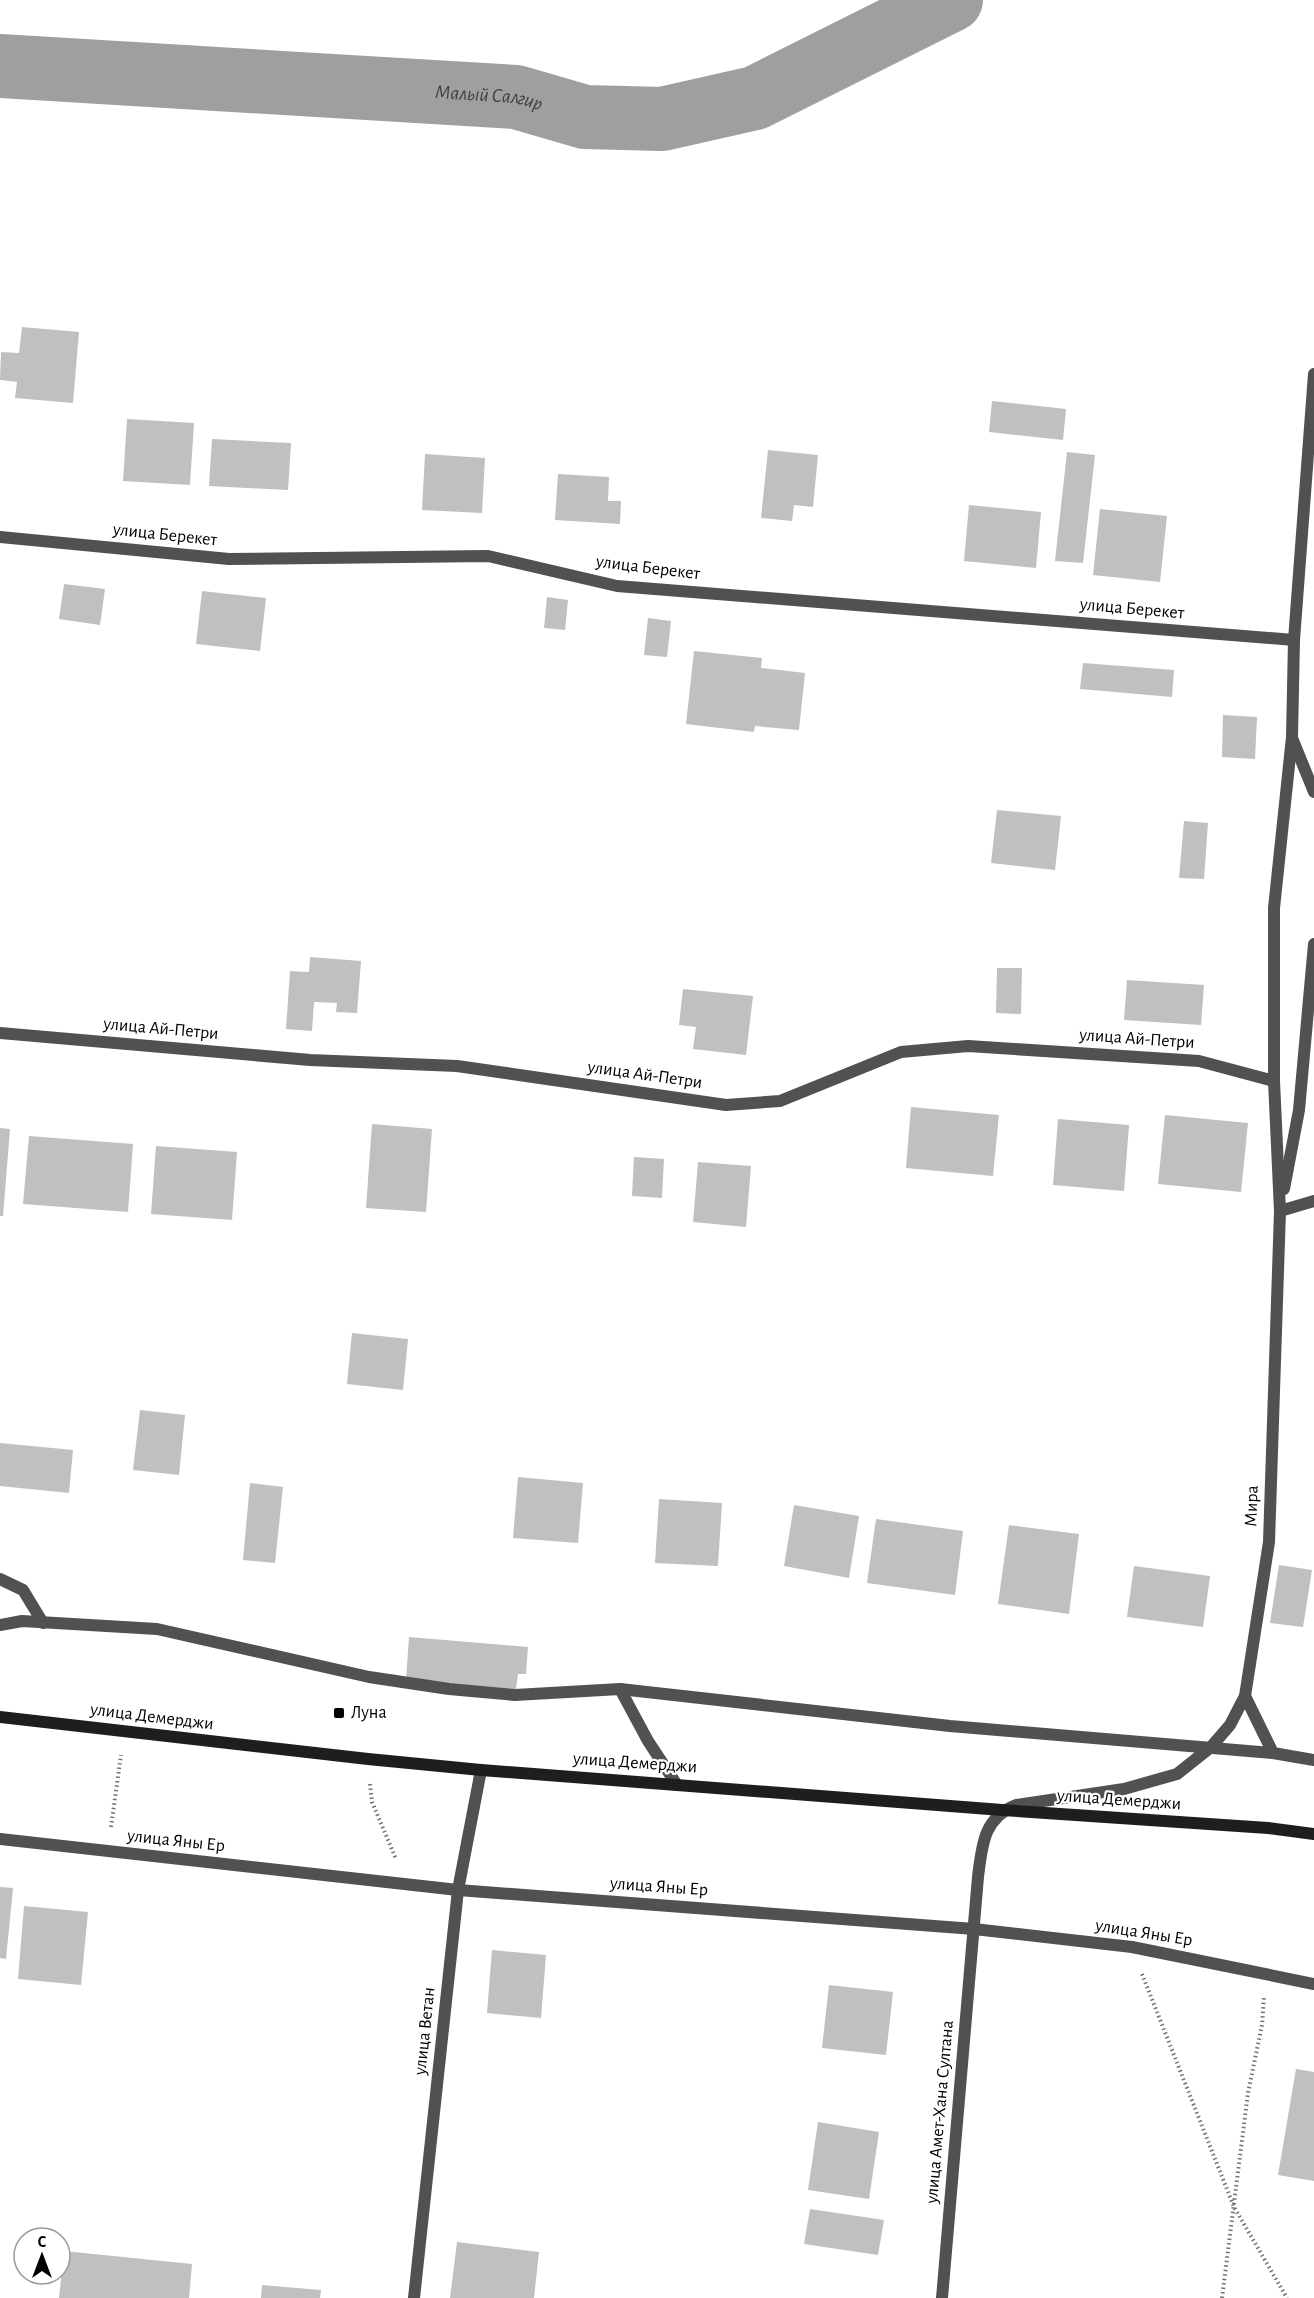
<svg xmlns="http://www.w3.org/2000/svg" width="1314" height="2298" viewBox="0 0 1314 2298" font-family="'Alegreya Sans',sans-serif">
<style>
.lines{fill:none;stroke-linecap:round;stroke-linejoin:round}
.river{stroke:#9f9f9f;stroke-width:64}
.building{fill:#c0c0c0}
.path{stroke:#737373;stroke-width:4;stroke-dasharray:1.5 3;stroke-linecap:butt}
.street{stroke:#515151;stroke-width:12}
.secondary{stroke:#1e1e1e;stroke-width:12}
.poi-dot{fill:#000;stroke:#fff;stroke-width:2}
.labels{text-anchor:middle;dominant-baseline:central;stroke-width:4.5;stroke-linejoin:round;paint-order:stroke}
.street-label{font-size:18px;fill:#000;stroke:#fff}
.poi-label{font-size:18px;fill:#000;stroke:#fff;text-anchor:start}
.water-label{font-size:20px;font-style:italic;fill:#404040;stroke:#fff}
</style>
<rect width="100%" height="100%" fill="#fff"/>
<g class="lines">
<path class="river" id="s1" d="M0,66L516,97L585,117L662,119L755,98L951,0"/>
</g>
<g class="building">
<path d="M22,327L79,332L73,403L15,398L17,382L0,380L1,352L19,353Z"/>
<path d="M992,401L1066,409L1063,440L989,432Z"/>
<path d="M127,419L194,423L190,485L123,481Z"/>
<path d="M212,439L291,443L288,490L209,486Z"/>
<path d="M768,450L818,455L813,507L794,505L792,521L761,518Z"/>
<path d="M1067,452L1095,455L1083,563L1055,561Z"/>
<path d="M425,454L485,458L482,513L422,510Z"/>
<path d="M558,474L609,477L608,501H621L620,524L555,520Z"/>
<path d="M969,505L1041,512L1036,568L964,561Z"/>
<path d="M1100,509L1167,516L1160,582L1093,575Z"/>
<path d="M64,584L105,589L100,625L59,619Z"/>
<path d="M202,591L266,598L260,651L196,644Z"/>
<path d="M547,597L568,600L565,630L544,628Z"/>
<path d="M648,618L671,621L667,657L644,655Z"/>
<path d="M694,651L762,658L761,668L805,673L799,730L755,726L754,732L686,724Z"/>
<path d="M1083,663L1174,670L1172,697L1080,689Z"/>
<path d="M1223,715L1257,717L1255,759L1222,757Z"/>
<path d="M997,810L1061,816L1055,870L991,863Z"/>
<path d="M1184,821L1208,823L1204,879L1179,878Z"/>
<path d="M310,957L361,961L357,1013L336,1012L337,1003L314,1002L312,1031L286,1029L290,971L309,972Z"/>
<path d="M997,968H1022L1021,1014L996,1013Z"/>
<path d="M1127,980L1204,985L1201,1025L1124,1020Z"/>
<path d="M683,989L753,996L746,1055L693,1049L696,1027L679,1025Z"/>
<path d="M911,1107L999,1115L993,1176L906,1168Z"/>
<path d="M1165,1115L1248,1123L1241,1192L1158,1184Z"/>
<path d="M1058,1119L1129,1125L1124,1191L1053,1185Z"/>
<path d="M372,1124L432,1129L426,1212L366,1208Z"/>
<path d="M0,1128L10,1129L3,1216H0Z"/>
<path d="M29,1136L133,1144L128,1212L23,1204Z"/>
<path d="M156,1146L237,1152L232,1220L151,1214Z"/>
<path d="M634,1157L664,1159L662,1198L632,1196Z"/>
<path d="M698,1162L751,1166L746,1227L693,1222Z"/>
<path d="M352,1333L408,1339L403,1390L347,1384Z"/>
<path d="M140,1410L185,1415L179,1475L133,1470Z"/>
<path d="M0,1443L73,1450L69,1493L0,1486Z"/>
<path d="M518,1477L583,1483L578,1543L513,1538Z"/>
<path d="M250,1483L283,1487L275,1563L243,1560Z"/>
<path d="M659,1499L722,1503L718,1566L655,1563Z"/>
<path d="M794,1505L859,1516L849,1578L784,1566Z"/>
<path d="M876,1519L963,1531L955,1595L867,1583Z"/>
<path d="M1009,1525L1079,1534L1069,1614L998,1604Z"/>
<path d="M1279,1565L1312,1570L1303,1627L1270,1623Z"/>
<path d="M1134,1566L1210,1576L1203,1627L1127,1617Z"/>
<path d="M409,1637L528,1647L526,1674H518L516,1689L406,1680Z"/>
<path d="M0,1887L13,1888L6,1959L0,1958Z"/>
<path d="M24,1906L88,1912L81,1985L18,1979Z"/>
<path d="M492,1950L546,1955L541,2018L487,2013Z"/>
<path d="M829,1985L893,1992L886,2055L822,2048Z"/>
<path d="M1296,2069L1314,2072V2181L1278,2175Z"/>
<path d="M818,2122L879,2132L869,2199L808,2190Z"/>
<path d="M810,2209L884,2220L878,2255L804,2244Z"/>
<path d="M457,2242L539,2252L534,2298H450Z"/>
<path d="M64,2251L192,2264L189,2298H59Z"/>
<path d="M262,2285L321,2290L320,2298H261Z"/>
</g>
<g class="lines">
<g class="path">
<path d="M370,1784L372,1802L396,1859"/>
<path d="M111,1827L121,1755"/>
<path d="M1142,1974L1234,2207L1287,2298"/>
<path d="M1222,2298L1248,2093L1262,2025L1264,1997"/>
</g>
<g class="street">
<path d="M1314,374L1294,640L1292,737L1274,908V1081L1280,1211L1269,1542L1245,1696L1273,1753L1314,1760"/>
<path d="M0,537L229,559L488,556L617,586L1294,640"/>
<path d="M1292,738L1314,792"/>
<path d="M0,1033L310,1060L457,1066L726,1105L780,1101L901,1052L968,1046L1199,1061L1274,1081"/>
<path d="M1284,1189L1299,1110L1314,944"/>
<path d="M1280,1211L1314,1201"/>
<path d="M0,1579L23,1590L43,1623"/>
<path d="M0,1625L22,1621L157,1629L369,1677L449,1689L515,1695L620,1689L950,1726L1273,1753"/>
<path d="M620,1689L648,1741L677,1785"/>
<path d="M0,1839L458,1890L974,1929L1132,1947L1314,1984"/>
<path d="M414,2298L458,1890L481,1770"/>
<path d="M942,2298L978,1877C982,1846 983,1818 1016,1805L1124,1789L1177,1774L1211,1747L1230,1725L1245,1696"/>
</g>
<path class="secondary" d="M0,1717L368,1759L481,1770L1002,1810L1268,1828L1314,1834"/>
</g>
<rect class="poi-dot" x="333" y="1707" width="12" height="12" rx="3"/>
<g class="labels">
<g class="street-label">
<text transform="translate(165 535) rotate(6)">улица Берекет</text>
<text transform="translate(648 568) rotate(7)">улица Берекет</text>
<text transform="translate(1132 609) rotate(5)">улица Берекет</text>
<text transform="translate(161 1029) rotate(5)">улица Ай-Петри</text>
<text transform="translate(1137 1039) rotate(4)">улица Ай-Петри</text>
<text transform="translate(645 1075) rotate(8)">улица Ай-Петри</text>
<text transform="translate(1252 1506) rotate(-88)">Мира</text>
<text transform="translate(152 1717) rotate(7)">улица Демерджи</text>
<text transform="translate(635 1763) rotate(4)">улица Демерджи</text>
<text transform="translate(1119 1800) rotate(4)">улица Демерджи</text>
<text transform="translate(176 1841) rotate(6)">улица Яны Ер</text>
<text transform="translate(659 1887) rotate(4)">улица Яны Ер</text>
<text transform="translate(1144 1933) rotate(9)">улица Яны Ер</text>
<text transform="translate(425 2031) rotate(-84)">улица Ветан</text>
<text transform="translate(940 2112) rotate(-85)">улица Амет-Хана Султана</text>
</g>
<g class="poi-label">
<text x="351" y="1713">Луна</text>
</g>
<g class="water-label">
<text stroke="none"><textPath href="#s1" startOffset="490">Малый Салгир</textPath></text>
</g>
</g>
<g transform="translate(42 2256)"><circle r="28" fill="#ffffff" stroke="#999999" stroke-width="1.5"/>
<path d="M0-4.5L10 22L0 15L-10 22Z" fill="#000000"/>
<text y="-9" font-size="16" font-weight="bold" text-anchor="middle" fill="#000000">С</text>
</g>
</svg>
